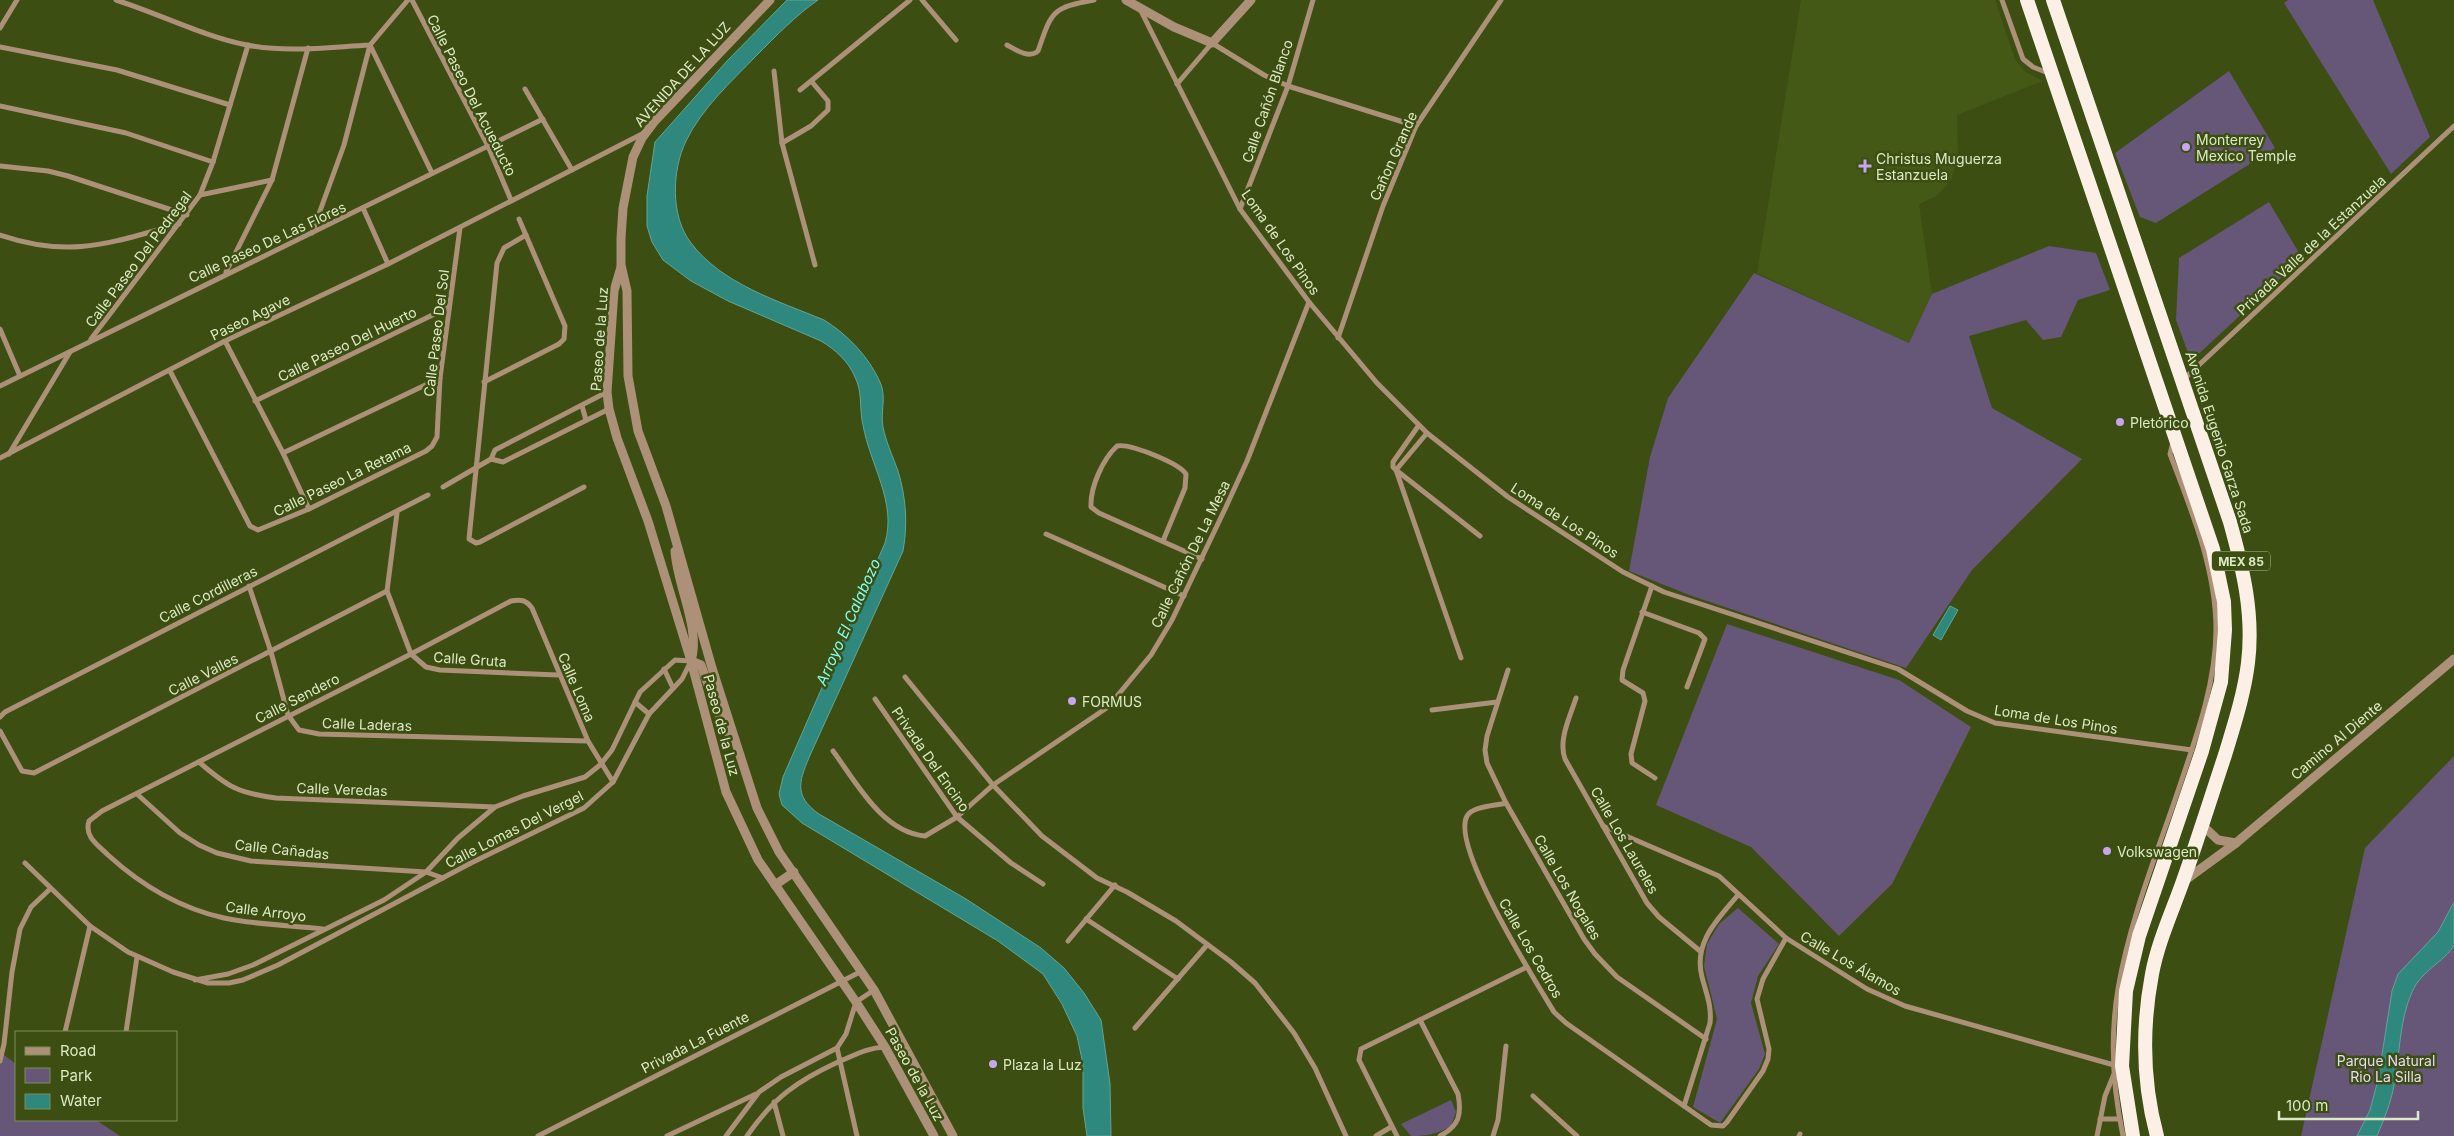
<svg xmlns="http://www.w3.org/2000/svg" width="2454" height="1136" viewBox="0 0 2454 1136" font-family="Inter,sans-serif">
<style>
.built{fill:#445916}
.green{fill:#665678}
.water{fill:#2f887e;stroke:#63a593}
.lines{fill:none;stroke-linecap:round;stroke-linejoin:round}
.minor{stroke:#ac9178;stroke-width:5}
.tertiary{stroke:#ac9178;stroke-width:9}
.trunk{stroke:#fcf0e6;stroke-width:14}
.poi-dot{fill:#c7a6ef;stroke:#3c4e12;stroke-width:2}
.labels{text-anchor:middle;dominant-baseline:central;stroke-width:5;stroke-linejoin:round;paint-order:stroke}
.shield{fill:#3c4e12;stroke:#abbb8e;stroke-width:1}
.shield-label{font-size:12px;font-weight:bold;fill:#dbeac3}
.street-label{font-size:14px;fill:#dbeac3;stroke:#3c4e12}
.poi-label{font-size:14px;fill:#dbeac3;stroke:#3c4e12;text-anchor:start}
.park-label{font-size:14px;fill:#e7d9f9;stroke:#3c4e12}
.water-label{font-size:15px;font-style:italic;fill:#80fdee;stroke:#3c4e12}
</style>
<rect width="100%" height="100%" fill="#3c4e12"/>
<path class="built" d="M1801,0H1995L2015,59L2024,71L2043,81L1957,115L1958,154L1952,178L1937,196L1919,204L1932,294L1909,343L1757,273Z"/>
<g class="green">
<path d="M2288,0H2373L2430,137L2391,174L2284,3Z"/>
<path d="M2229,71L2275,148L2156,223L2140,217L2115,153Z"/>
<path d="M2269,202L2302,258L2191,361L2176,320L2179,258Z"/>
<path d="M2049,246L2096,253L2110,290L2078,300L2061,337L2043,340L2026,320L1969,336L1992,408L2082,459L1972,570L1906,668L1692,596L1629,571L1650,457L1668,398L1754,273L1909,343L1932,294Z"/>
<path d="M1727,624L1899,680L1971,727L1892,884L1839,936L1751,847L1656,805Z"/>
<path d="M2454,756V1136H2301L2365,848Z"/>
<path d="M1738,908L1779,944L1758,976L1751,1003L1765,1054L1759,1069L1720,1123L1693,1107L1717,1019L1704,966L1707,944L1719,924Z"/>
<path d="M0,1052L16,1064V1120H96L120,1136H0Z"/>
<path d="M1451,1100L1456,1112L1451,1126C1437,1134 1427,1136 1411,1136L1401,1124Z"/>
</g>
<g class="water">
<path d="M787,0H818C795,16 776,36 756,56C731,82 702,108 686,141C672,170 670,216 691,243C722,284 778,301 824,320C847,334 869,357 880,382C887,397 880,412 883,427C886,442 893,457 898,471C906,497 908,524 903,551L811,753C800,779 792,795 819,814L966,899L1041,948L1064,968L1084,993L1101,1020L1110,1084L1111,1136H1087L1083,1108V1064L1077,1036L1062,1004L1043,974L998,941L802,823L782,805L779,794L783,777L885,543C897,502 870,465 863,425C859,409 863,393 855,377C848,361 836,350 821,341L728,301L691,281L663,260L652,242L647,226V196L655,142L727,61Z"/>
<path d="M1950,606L1958,610L1941,640L1933,635Z"/>
<path d="M2454,902C2454,914 2454,932 2454,944C2450,958 2421,970 2412,992C2399,1021 2400,1055 2394,1085C2391,1103 2384,1119 2377,1136H2357L2370,1110L2378,1080L2392,991L2398,974L2438,932Z"/>
</g>
<g class="lines">
<g class="minor">
<path d="M116,0C160,14 202,36 247,45C286,53 330,47 370,45L408,0"/>
<path d="M412,0L488,146L511,200"/>
<path d="M922,0L956,40"/>
<path d="M2002,0L2023,59L2033,67L2048,73"/>
<path d="M1140,9L1240,209L1309,302L1377,383L1427,433L1508,497L1623,572L1664,592L1898,669L1967,711L1995,723L2192,750"/>
<path d="M0,28L17,0"/>
<path d="M370,45L432,173"/>
<path d="M1007,45C1016,50 1029,59 1038,51C1052,11 1051,8 1094,0"/>
<path d="M0,47L117,70L230,105"/>
<path d="M774,71L782,143L815,265"/>
<path d="M1177,84L1212,43L1264,75L1288,86L1416,126"/>
<path d="M525,89L572,170"/>
<path d="M800,90L910,0"/>
<path d="M0,106L126,133L213,162"/>
<path d="M782,143L811,126L828,110V101L812,82"/>
<path d="M0,166L48,171L68,176L187,215"/>
<path d="M200,195L272,180"/>
<path d="M363,208L388,264"/>
<path d="M1240,209L1288,86L1313,0"/>
<path d="M312,233L344,145L370,45"/>
<path d="M0,235C72,259 109,243 179,224"/>
<path d="M526,235L504,248L497,263L469,539L476,543L480,542L584,487"/>
<path d="M226,272L272,180L308,48"/>
<path d="M0,329L20,376"/>
<path d="M1338,338L1383,206L1416,126L1501,0"/>
<path d="M91,339L200,195L213,162L248,45"/>
<path d="M225,341L283,453L309,509"/>
<path d="M170,371L250,526L258,530L309,509L426,451L432,446L437,437L440,378L460,228"/>
<path d="M2184,379L2454,126"/>
<path d="M484,382L559,344L564,339L565,326L519,219"/>
<path d="M0,386L543,119"/>
<path d="M255,401L449,307"/>
<path d="M582,406L586,420"/>
<path d="M1419,425L1393,462V467L1396,470L1461,658"/>
<path d="M283,453L440,378"/>
<path d="M9,454L70,352"/>
<path d="M0,458L225,341L388,264L642,134"/>
<path d="M491,459L503,462L609,409"/>
<path d="M1396,470L1480,536"/>
<path d="M1396,470L1427,433"/>
<path d="M443,487L491,459L495,450L607,392"/>
<path d="M397,513L387,591L411,654L426,667L440,670L558,675"/>
<path d="M1046,534L1184,596"/>
<path d="M1163,541L1185,488L1186,474C1179,463 1129,443 1117,446C1103,459 1090,487 1091,507L1099,513L1202,559"/>
<path d="M249,586L271,652L288,715L299,730L319,734L588,741"/>
<path d="M1652,586L1623,670L1622,680L1643,693L1645,701L1631,754L1632,763L1655,778"/>
<path d="M1642,612L1699,633L1705,639L1687,687"/>
<path d="M664,669L673,688"/>
<path d="M1508,670L1487,736L1485,750L1487,763L1506,803L1584,939L1595,954L1617,977L1706,1039"/>
<path d="M905,677L993,785L1042,836L1097,878L1127,892L1176,921L1231,962L1255,983L1294,1033L1315,1068L1346,1136"/>
<path d="M1576,698C1570,717 1558,740 1565,759L1647,903L1659,917L1700,951"/>
<path d="M875,699L957,817L1011,863L1043,884"/>
<path d="M635,702L649,714"/>
<path d="M1432,710L1497,702"/>
<path d="M0,717L5,712L428,495"/>
<path d="M0,731L22,771L34,773L387,591"/>
<path d="M833,751C856,782 882,832 925,836L957,817L993,785L1108,707L1151,655L1172,620L1225,509L1247,461L1309,302"/>
<path d="M199,762C228,787 238,793 276,798L495,807"/>
<path d="M137,794L180,833L199,845L217,853L251,861L426,872L443,878"/>
<path d="M1506,803C1495,806 1473,806 1467,816C1450,846 1536,982 1554,1012L1566,1023L1711,1125L1723,1126L1727,1122L1763,1071L1768,1059L1769,1049L1757,999L1763,979L1786,938"/>
<path d="M1603,826L1719,876L1786,938L1867,989L1905,1006L2114,1065"/>
<path d="M25,863L90,926L128,952L173,972L208,983H229L243,980L278,965L471,863L584,808L613,782L649,714L682,679L691,661L675,660L640,692L612,750L600,765L585,777L523,796L495,807L458,838L426,872L384,900L253,965L228,974L195,980"/>
<path d="M1086,919L1178,979"/>
<path d="M323,929C291,925 256,925 224,918C179,908 142,886 108,855C98,845 84,837 89,821L102,811L411,654L511,601C521,599 526,600 532,608L588,741L613,782"/>
<path d="M1068,941L1115,885"/>
<path d="M1420,1020L1458,1094C1462,1115 1459,1126 1440,1136"/>
<path d="M1135,1028L1207,945"/>
<path d="M65,1032L90,926"/>
<path d="M126,1032L137,957"/>
<path d="M837,1048L857,1136"/>
<path d="M0,1061L4,1044L12,972L20,929L31,907L50,889"/>
<path d="M1533,1096L1577,1136"/>
<path d="M774,1102L783,1136"/>
<path d="M1684,1106L1710,1023C1712,1006 1706,993 1702,977C1693,942 1718,919 1738,895"/>
<path d="M2100,1119H2119"/>
<path d="M538,1136L862,971"/>
<path d="M667,1136L756,1094"/>
<path d="M726,1136L759,1092L781,1077L837,1048L846,1034L856,1002L874,990"/>
<path d="M747,1136C773,1098 797,1081 838,1062C855,1055 866,1048 885,1047"/>
<path d="M1376,1136L1391,1127"/>
<path d="M1397,1136L1359,1060L1361,1049L1527,967"/>
<path d="M1493,1136L1498,1120L1506,1046"/>
<path d="M1799,1136L1800,1134"/>
<path d="M2097,1136L2105,1096L2114,1074"/>
<path d="M2123,1136C2113,1089 2110,1037 2118,989C2130,917 2160,846 2183,776C2199,729 2216,679 2216,629C2216,569 2191,509 2170,454L2173,442"/>
</g>
<g class="tertiary">
<path d="M770,0L654,122L642,138L633,157L623,208L621,238V265L627,291L628,376L638,431L666,506L712,668L757,808L779,852L874,990L953,1136"/>
<path d="M1126,0L1174,27L1212,43L1251,0"/>
<path d="M621,267L614,291L607,392L609,409L617,438L648,521L691,661L726,792L758,860L856,1002L885,1047L934,1136"/>
<path d="M675,551C677,586 701,628 691,661L701,665L718,713L729,734"/>
<path d="M2202,825L2218,840L2236,843"/>
<path d="M2184,881L2236,843L2454,659"/>
<path d="M775,885L794,872"/>
</g>
<g class="trunk">
<path d="M2027,0L2213,549L2224,602L2225,630L2221,682L2202,751L2139,936L2126,991L2122,1066L2133,1136"/>
<path d="M2053,0L2230,522C2243,569 2254,614 2248,663C2244,695 2234,725 2225,755C2211,797 2198,839 2183,881C2172,912 2158,942 2152,974C2142,1027 2143,1084 2157,1136"/>
</g>
</g>
<g class="poi-dot">
<circle cx="2186" cy="147" r="5"/>
<path d="M1862.5 158.5h5v5h5v5h-5v5h-5v-5h-5v-5h5z"/>
<circle cx="2120" cy="422" r="5"/>
<circle cx="1072" cy="701" r="5"/>
<circle cx="2107" cy="851" r="5"/>
<circle cx="993" cy="1064" r="5"/>
</g>
<g class="labels">
<rect class="shield" x="2212" y="551.5" width="58" height="19" rx="4"/>
<g class="shield-label">
<text x="2241" y="561">MEX 85</text>
</g>
<g class="street-label">
<text transform="translate(682 74) rotate(-48)">AVENIDA DE LA LUZ</text>
<text transform="translate(472 95) rotate(63)">Calle Paseo Del Acueducto</text>
<text transform="translate(1267 101) rotate(-71)">Calle Cañón Blanco</text>
<text transform="translate(1393 156) rotate(-66)">Cañon Grande</text>
<text transform="translate(267 242) rotate(-25)">Calle Paseo De Las Flores</text>
<text transform="translate(1281 242) rotate(55)">Loma de Los Pinos</text>
<text transform="translate(2311 245) rotate(-43)">Privada Valle de la Estanzuela</text>
<text transform="translate(138 259) rotate(-53)">Calle Paseo Del Pedregal</text>
<text transform="translate(250 317) rotate(-26)">Paseo Agave</text>
<text transform="translate(436 333) rotate(-83)">Calle Paseo Del Sol</text>
<text transform="translate(599 339) rotate(-86)">Paseo de la Luz</text>
<text transform="translate(347 344) rotate(-26)">Calle Paseo Del Huerto</text>
<text transform="translate(2220 442) rotate(72)">Avenida Eugenio Garza Sada</text>
<text transform="translate(342 479) rotate(-26)">Calle Paseo La Retama</text>
<text transform="translate(1565 520) rotate(33)">Loma de Los Pinos</text>
<text transform="translate(1190 554) rotate(-64)">Calle Cañón De La Mesa</text>
<text transform="translate(208 594) rotate(-27)">Calle Cordilleras</text>
<text transform="translate(470 659) rotate(4)">Calle Gruta</text>
<text transform="translate(203 674) rotate(-27)">Calle Valles</text>
<text transform="translate(577 687) rotate(67)">Calle Loma</text>
<text transform="translate(297 698) rotate(-27)">Calle Sendero</text>
<text transform="translate(2056 719) rotate(9)">Loma de Los Pinos</text>
<text transform="translate(367 724) rotate(2)">Calle Laderas</text>
<text transform="translate(722 725) rotate(75)">Paseo de la Luz</text>
<text transform="translate(2336 740) rotate(-40)">Camino Al Diente</text>
<text transform="translate(931 759) rotate(55)">Privada Del Encino</text>
<text transform="translate(342 789) rotate(2)">Calle Veredas</text>
<text transform="translate(514 829) rotate(-27)">Calle Lomas Del Vergel</text>
<text transform="translate(1625 840) rotate(60)">Calle Los Laureles</text>
<text transform="translate(282 849) rotate(6)">Calle Cañadas</text>
<text transform="translate(1568 887) rotate(60)">Calle Los Nogales</text>
<text transform="translate(266 911) rotate(7)">Calle Arroyo</text>
<text transform="translate(1531 948) rotate(60)">Calle Los Cedros</text>
<text transform="translate(1851 963) rotate(30)">Calle Los Álamos</text>
<text transform="translate(695 1042) rotate(-27)">Privada La Fuente</text>
<text transform="translate(915 1074) rotate(61)">Paseo de la Luz</text>
</g>
<g class="poi-label">
<text x="2196" y="139">Monterrey<tspan x="2196" dy="16">Mexico Temple</tspan></text>
<text x="1876" y="158">Christus Muguerza<tspan x="1876" dy="16">Estanzuela</tspan></text>
<text x="2130" y="422">Pletórico</text>
<text x="1082" y="701">FORMUS</text>
<text x="2117" y="851">Volkswagen</text>
<text x="1003" y="1064">Plaza la Luz</text>
</g>
<g class="park-label">
<text x="2386" y="1060">Parque Natural<tspan x="2386" dy="16">Rio La Silla</tspan></text>
</g>
<g class="water-label">
<text transform="translate(848 622) rotate(-66)">Arroyo El Calabozo</text>
</g>
</g>
<rect x="15" y="1031" width="162" height="90" fill="#3c4e12" stroke="#7c8c59"/>
<rect x="25" y="1047" width="25" height="8" fill="#ac9178" stroke="#7c8c59"/>
<text x="60" y="1056" font-size="15" fill="#dbeac3">Road</text>
<rect x="25" y="1068" width="25" height="15" fill="#665678" stroke="#7c8c59"/>
<text x="60" y="1081" font-size="15" fill="#dbeac3">Park</text>
<rect x="25" y="1094" width="25" height="15" fill="#2f887e" stroke="#7c8c59"/>
<text x="60" y="1106" font-size="15" fill="#dbeac3">Water</text>
<path d="M2279 1111v8h139v-8" fill="none" stroke="#dbeac3" stroke-width="2.5"/>
<text x="2286" y="1111" font-size="15" fill="#dbeac3" stroke="#3c4e12" stroke-width="4" paint-order="stroke">100 m</text>
</svg>
